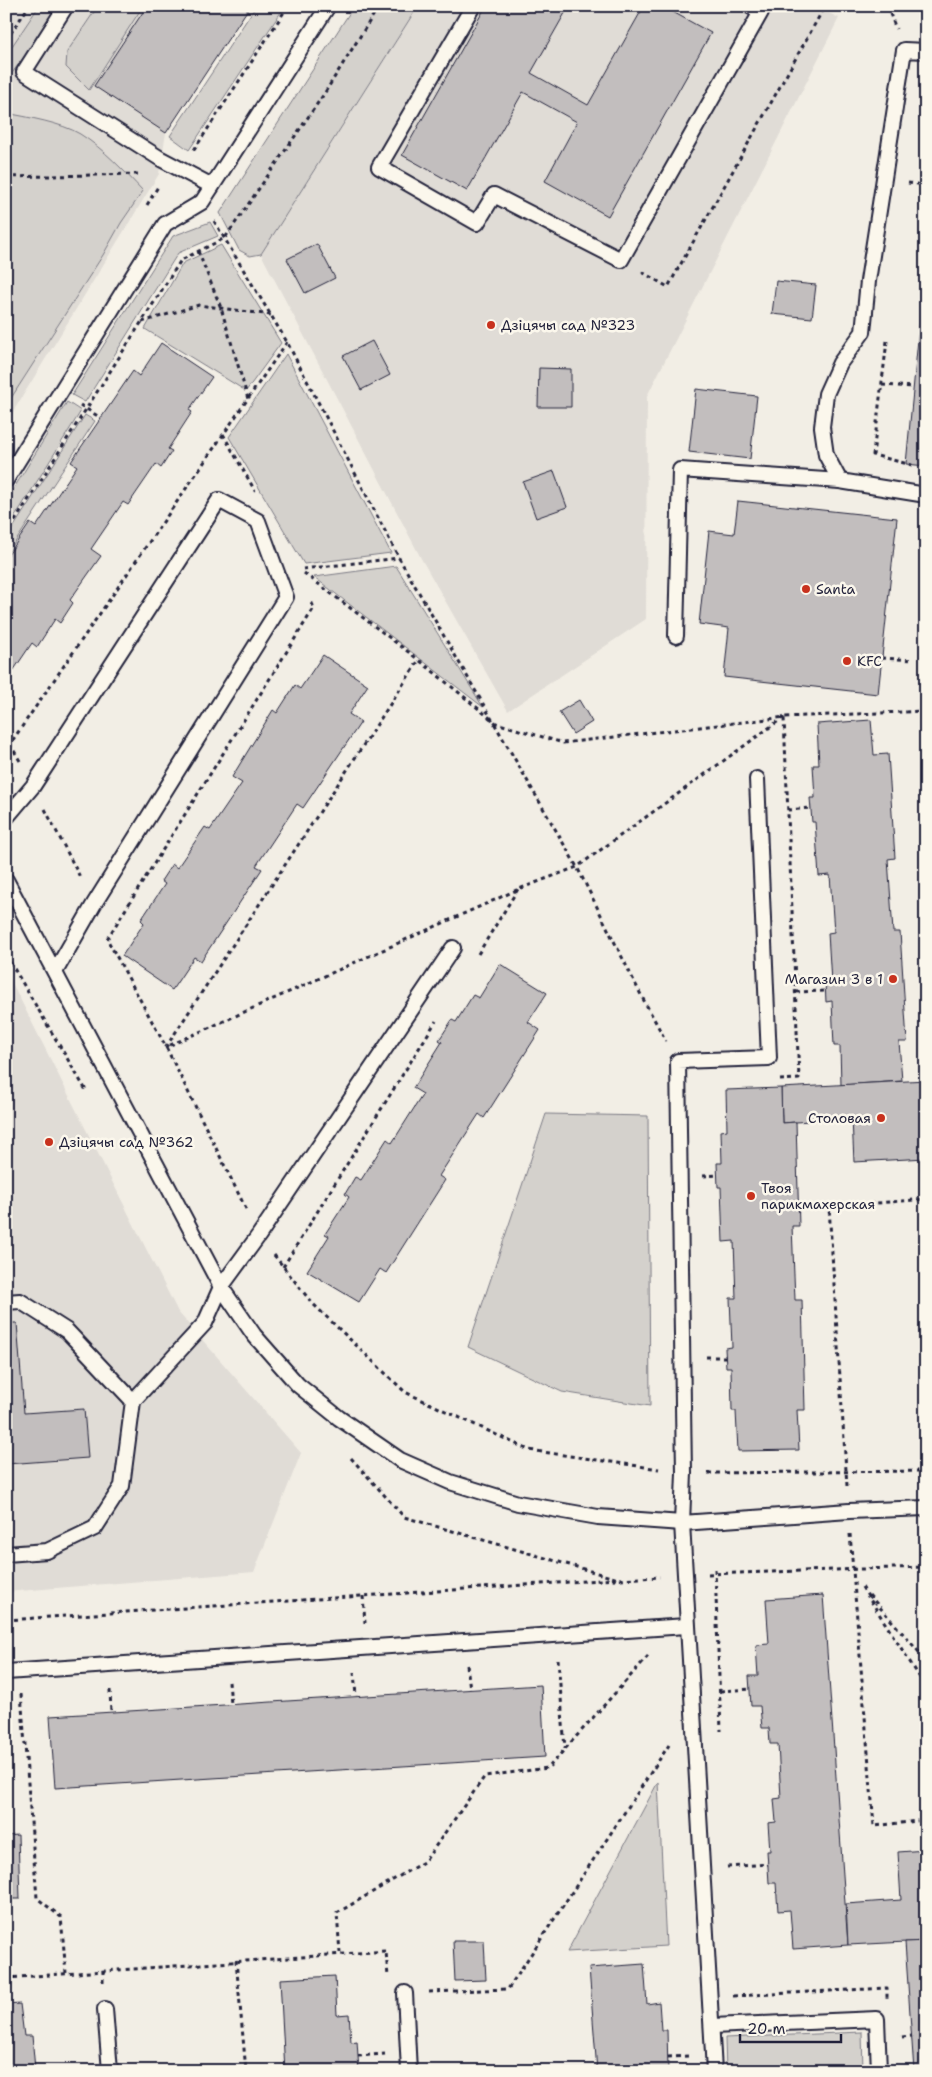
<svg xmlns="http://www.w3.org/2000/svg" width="932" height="2077" viewBox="0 0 932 2077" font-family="'Shantell Sans',sans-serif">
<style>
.built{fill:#e0dcd6}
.green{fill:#d4d1cc;stroke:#7b7a84}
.building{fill:#c2bebe;stroke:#22223b}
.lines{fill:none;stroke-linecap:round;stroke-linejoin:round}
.service-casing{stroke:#22223b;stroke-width:18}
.path{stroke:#22223b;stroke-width:3;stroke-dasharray:4 4;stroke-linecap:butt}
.service{stroke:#fbf7ec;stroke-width:14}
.poi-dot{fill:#c8321e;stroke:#fbf7ec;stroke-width:2}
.labels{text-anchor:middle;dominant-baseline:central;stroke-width:5;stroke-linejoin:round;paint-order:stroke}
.poi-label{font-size:14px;fill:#22223b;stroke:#fbf7ec;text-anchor:start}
</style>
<rect width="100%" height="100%" fill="#f2eee5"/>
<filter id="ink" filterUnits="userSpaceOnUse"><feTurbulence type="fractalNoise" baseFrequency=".02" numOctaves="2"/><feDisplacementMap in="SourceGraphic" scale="10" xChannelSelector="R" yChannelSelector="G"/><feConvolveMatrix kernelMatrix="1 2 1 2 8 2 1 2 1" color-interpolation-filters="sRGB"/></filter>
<g filter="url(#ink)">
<g class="built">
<path d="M6,6H250L166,133L159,174L6,423Z"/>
<path d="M418,6H815L839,18L647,396L646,619L508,711L422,560L261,254Z"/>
<path d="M6,971L178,1312L301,1453L254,1572L6,1592Z"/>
</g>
<g class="green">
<path d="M39,6H56L53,17L10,76L6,74V55Z"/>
<path d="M98,6H143L89,90L66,67L67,52Z"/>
<path d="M256,6H285L189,150L170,136Z"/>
<path d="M354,6H418L261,254L250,256L239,250L220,213Z"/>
<path d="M6,113C27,117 62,123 80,134C104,149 124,171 143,191L121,223L103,255L6,406Z"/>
<path d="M210,222L218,236L178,253L85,402L72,395L173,236Z"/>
<path d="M221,245L281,343L246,391L145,329L183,263Z"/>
<path d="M286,354L391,553L304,564L229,437Z"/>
<path d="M67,402L81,411L6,531V501Z"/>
<path d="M85,415L95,421L6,556V539Z"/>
<path d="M396,566L483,707L314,577Z"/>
<path d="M546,1114L648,1116L650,1406L562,1392L468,1347Z"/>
<path d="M658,1782L666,1946L567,1952Z"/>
<path d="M862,2032L863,2071H726L725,2038Z"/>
</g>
<g class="building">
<path d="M147,6H250L166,133L94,86Z"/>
<path d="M486,6H569L531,73L588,105L644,6H662L711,33L608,216L545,181L577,122L523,92L467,191L402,155Z"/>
<path d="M317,244L335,278L305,293L287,259Z"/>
<path d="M926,256V466L906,464Z"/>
<path d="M776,281L816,285L812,318L772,314Z"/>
<path d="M372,341L390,375L361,390L343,356Z"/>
<path d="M161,343L212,377L189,410L192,412L168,449L172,451L161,468L156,464L128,505L123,502L91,549L101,556L70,600L73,603L60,623L55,619L37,647L32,643L9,677L6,675V558L30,523L36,527L77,466L71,462L133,371L139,376Z"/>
<path d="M539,368L571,369V407H538Z"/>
<path d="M696,389L757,396L750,459L689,452Z"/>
<path d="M554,471L567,507L536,518L523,482Z"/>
<path d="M738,501L897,518L878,694L724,677L729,628L699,624L709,531L734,534Z"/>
<path d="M323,655L368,685L349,714L361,722L303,808L297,804L256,866L262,869L201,961L194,957L172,990L122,956L144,923L141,920L165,884L161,881L172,864L177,868L205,827L210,830L242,783L232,777L273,710L277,713L295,685L300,689Z"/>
<path d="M579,700L592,722L573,734L559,712Z"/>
<path d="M871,720L874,755L888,754L895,858L888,859L893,932H900L907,1042H899L902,1081L841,1085L840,1046H834L832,1001L826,1002L825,982H831L828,933L834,932L830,875L819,876L815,822H812L810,798H815L813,765H819L817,724Z"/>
<path d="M500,964L547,993L528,1022L540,1030L484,1118L479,1114L439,1176L445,1180L386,1273L380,1269L359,1302L307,1271L329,1236L325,1234L349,1197L345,1194L355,1177L361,1180L387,1139L392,1143L423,1094L413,1088L442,1042L439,1040L452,1020L456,1022L473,995L479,998Z"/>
<path d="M926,1080V1158L854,1162L852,1118L782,1123L781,1088Z"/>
<path d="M781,1088L782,1123L796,1122L799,1226H792L795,1300H802L805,1410H797L799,1450L738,1451L736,1411H732L731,1367H726L725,1348L732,1347L730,1298H736L734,1241L723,1242L721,1187H718L717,1163H722L721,1131L727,1130L726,1090Z"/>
<path d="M6,1323H17L24,1413L84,1409L88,1458L6,1464Z"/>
<path d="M823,1595L848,1945L793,1949L790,1910L778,1911L776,1883H769L767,1851H770L768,1823L776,1822L774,1799L781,1798L778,1744H770L769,1728H762L760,1706H751L749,1676H758L756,1645L769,1644L766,1599Z"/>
<path d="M541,1685L545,1757L55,1788L50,1716Z"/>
<path d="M18,1835L20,1899H6V1836Z"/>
<path d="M926,1850V1941L848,1945L846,1904L901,1900L898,1852Z"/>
<path d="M453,1941H484L486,1980L455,1981Z"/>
<path d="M926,1941V2071H914L905,1942Z"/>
<path d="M644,1964L647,2004L659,2002L661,2030H667L668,2071H597L589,1968Z"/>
<path d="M335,1976L337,2015L349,2014L351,2042L357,2041L359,2071H285L280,1979Z"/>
<path d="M20,2004L24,2036H32L35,2069H44V2071H6V2005Z"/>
</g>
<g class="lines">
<g class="service-casing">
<g id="service">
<path d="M66,6L24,72L161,159L212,186"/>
<path d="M473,6L379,167L477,223L494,195L621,260L761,12L750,6"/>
<path d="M6,480L165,224L202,202L328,6"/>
<path d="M840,481L826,455L822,427L826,394L840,363L863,332L868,281L904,50L926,51"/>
<path d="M676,636L680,470L840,481L926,495"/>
<path d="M6,818L33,786L219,500L258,521L286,597L94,904L55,972"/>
<path d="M6,880L221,1287L254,1335L298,1385L339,1418L400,1460L450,1482L518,1503L598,1517L682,1523L849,1511L926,1508"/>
<path d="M6,1302L20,1301L67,1331L133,1401"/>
<path d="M6,1554L47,1551L95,1528L122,1486L133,1401L205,1323L221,1287L259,1235L453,948"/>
<path d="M6,1672L686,1626"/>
<path d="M405,1993L409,2071"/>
<path d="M105,2009L110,2071"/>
<path d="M712,2026L877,2019L879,2071"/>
<path d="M714,2071L682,1523L684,1473L678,1061L769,1058L757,779"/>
</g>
</g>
<g class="path">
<path d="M887,6L896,29"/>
<path d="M6,40L29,6"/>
<path d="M194,150L288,6"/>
<path d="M6,177L138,174"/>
<path d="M908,183L926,185"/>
<path d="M147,205L159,185"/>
<path d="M214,221L287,342L399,558L577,867L642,997L666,1041"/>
<path d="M198,251L221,308L248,399"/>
<path d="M642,272L668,287L825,6"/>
<path d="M142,322L199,305L271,315"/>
<path d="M887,341L873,455L912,465"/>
<path d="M882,385L913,387"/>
<path d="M80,405L101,418"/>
<path d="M223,434L255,491"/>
<path d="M6,535L181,260L225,238L324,94L379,6"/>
<path d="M303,569L399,558"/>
<path d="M304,573L419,660"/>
<path d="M882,658L913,660"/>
<path d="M784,717L577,867L519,889L166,1047L419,660L496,723L563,743L777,718L784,717L926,711"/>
<path d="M6,737L10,744"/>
<path d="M20,761L10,744L287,342"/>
<path d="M45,809L81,879"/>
<path d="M788,810L811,808"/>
<path d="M478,954L518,889"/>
<path d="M6,955L87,1092"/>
<path d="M796,992L826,991"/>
<path d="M780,1080L799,1079L784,718"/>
<path d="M703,1176L717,1175"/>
<path d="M246,1209L166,1047L107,939L314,608L311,601"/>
<path d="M274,1255L312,1303L405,1392L529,1450L659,1469"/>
<path d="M283,1267L436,1021"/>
<path d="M706,1357H726"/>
<path d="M351,1458L404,1517L618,1579L660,1577"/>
<path d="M708,1473L926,1471"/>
<path d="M847,1486L829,1207L926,1199"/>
<path d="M850,1534L874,1826L926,1820"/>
<path d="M715,1569L721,1731"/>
<path d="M708,1574L926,1567"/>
<path d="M862,1587L926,1687"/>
<path d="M869,1595L926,1660"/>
<path d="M363,1596L365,1623"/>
<path d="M6,1620L615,1579"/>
<path d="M558,1659L565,1749"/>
<path d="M467,1665L470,1689"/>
<path d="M354,1672L356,1696"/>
<path d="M229,1682L231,1704"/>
<path d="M110,1690L111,1712"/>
<path d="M720,1691L750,1689"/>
<path d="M21,1694L37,1898L61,1917L66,1973"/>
<path d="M727,1867L768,1864"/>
<path d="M340,1953L337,1913L425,1861L485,1776L548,1768L650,1654"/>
<path d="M236,1960L246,2071"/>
<path d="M103,1970V1986"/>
<path d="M6,1978L386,1951L388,1977"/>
<path d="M429,1992L508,1989L669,1745"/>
<path d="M733,1996L887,1988V1998"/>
<path d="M902,2037L912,2036"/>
<path d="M358,2056L385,2054"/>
<path d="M668,2057L690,2056"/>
</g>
<use href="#service" class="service"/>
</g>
</g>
<g class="poi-dot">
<circle cx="491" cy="325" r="5"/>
<circle cx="806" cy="589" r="5"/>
<circle cx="847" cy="661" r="5"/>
<circle cx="893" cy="979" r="5"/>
<circle cx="881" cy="1118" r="5"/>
<circle cx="49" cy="1142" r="5"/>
<circle cx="751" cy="1196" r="5"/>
</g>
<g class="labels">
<g class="poi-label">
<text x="501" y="325">Дзіцячы сад №323</text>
<text x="816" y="589">Santa</text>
<text x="857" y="661">KFC</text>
<text x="883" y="979" text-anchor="end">Магазин 3 в 1</text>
<text x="871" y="1118" text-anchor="end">Столовая</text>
<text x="59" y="1142">Дзіцячы сад №362</text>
<text x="761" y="1188">Твоя<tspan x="761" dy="16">парикмахерская</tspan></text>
</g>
</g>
<rect width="932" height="2077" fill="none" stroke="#fbf7ec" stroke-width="25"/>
<rect x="12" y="12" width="907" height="2052" fill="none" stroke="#22223b" stroke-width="2" filter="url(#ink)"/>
<path d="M740 2034v8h101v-8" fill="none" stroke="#22223b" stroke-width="2.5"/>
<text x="747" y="2034" font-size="15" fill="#22223b" stroke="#fbf7ec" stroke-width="4" paint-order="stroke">20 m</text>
</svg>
